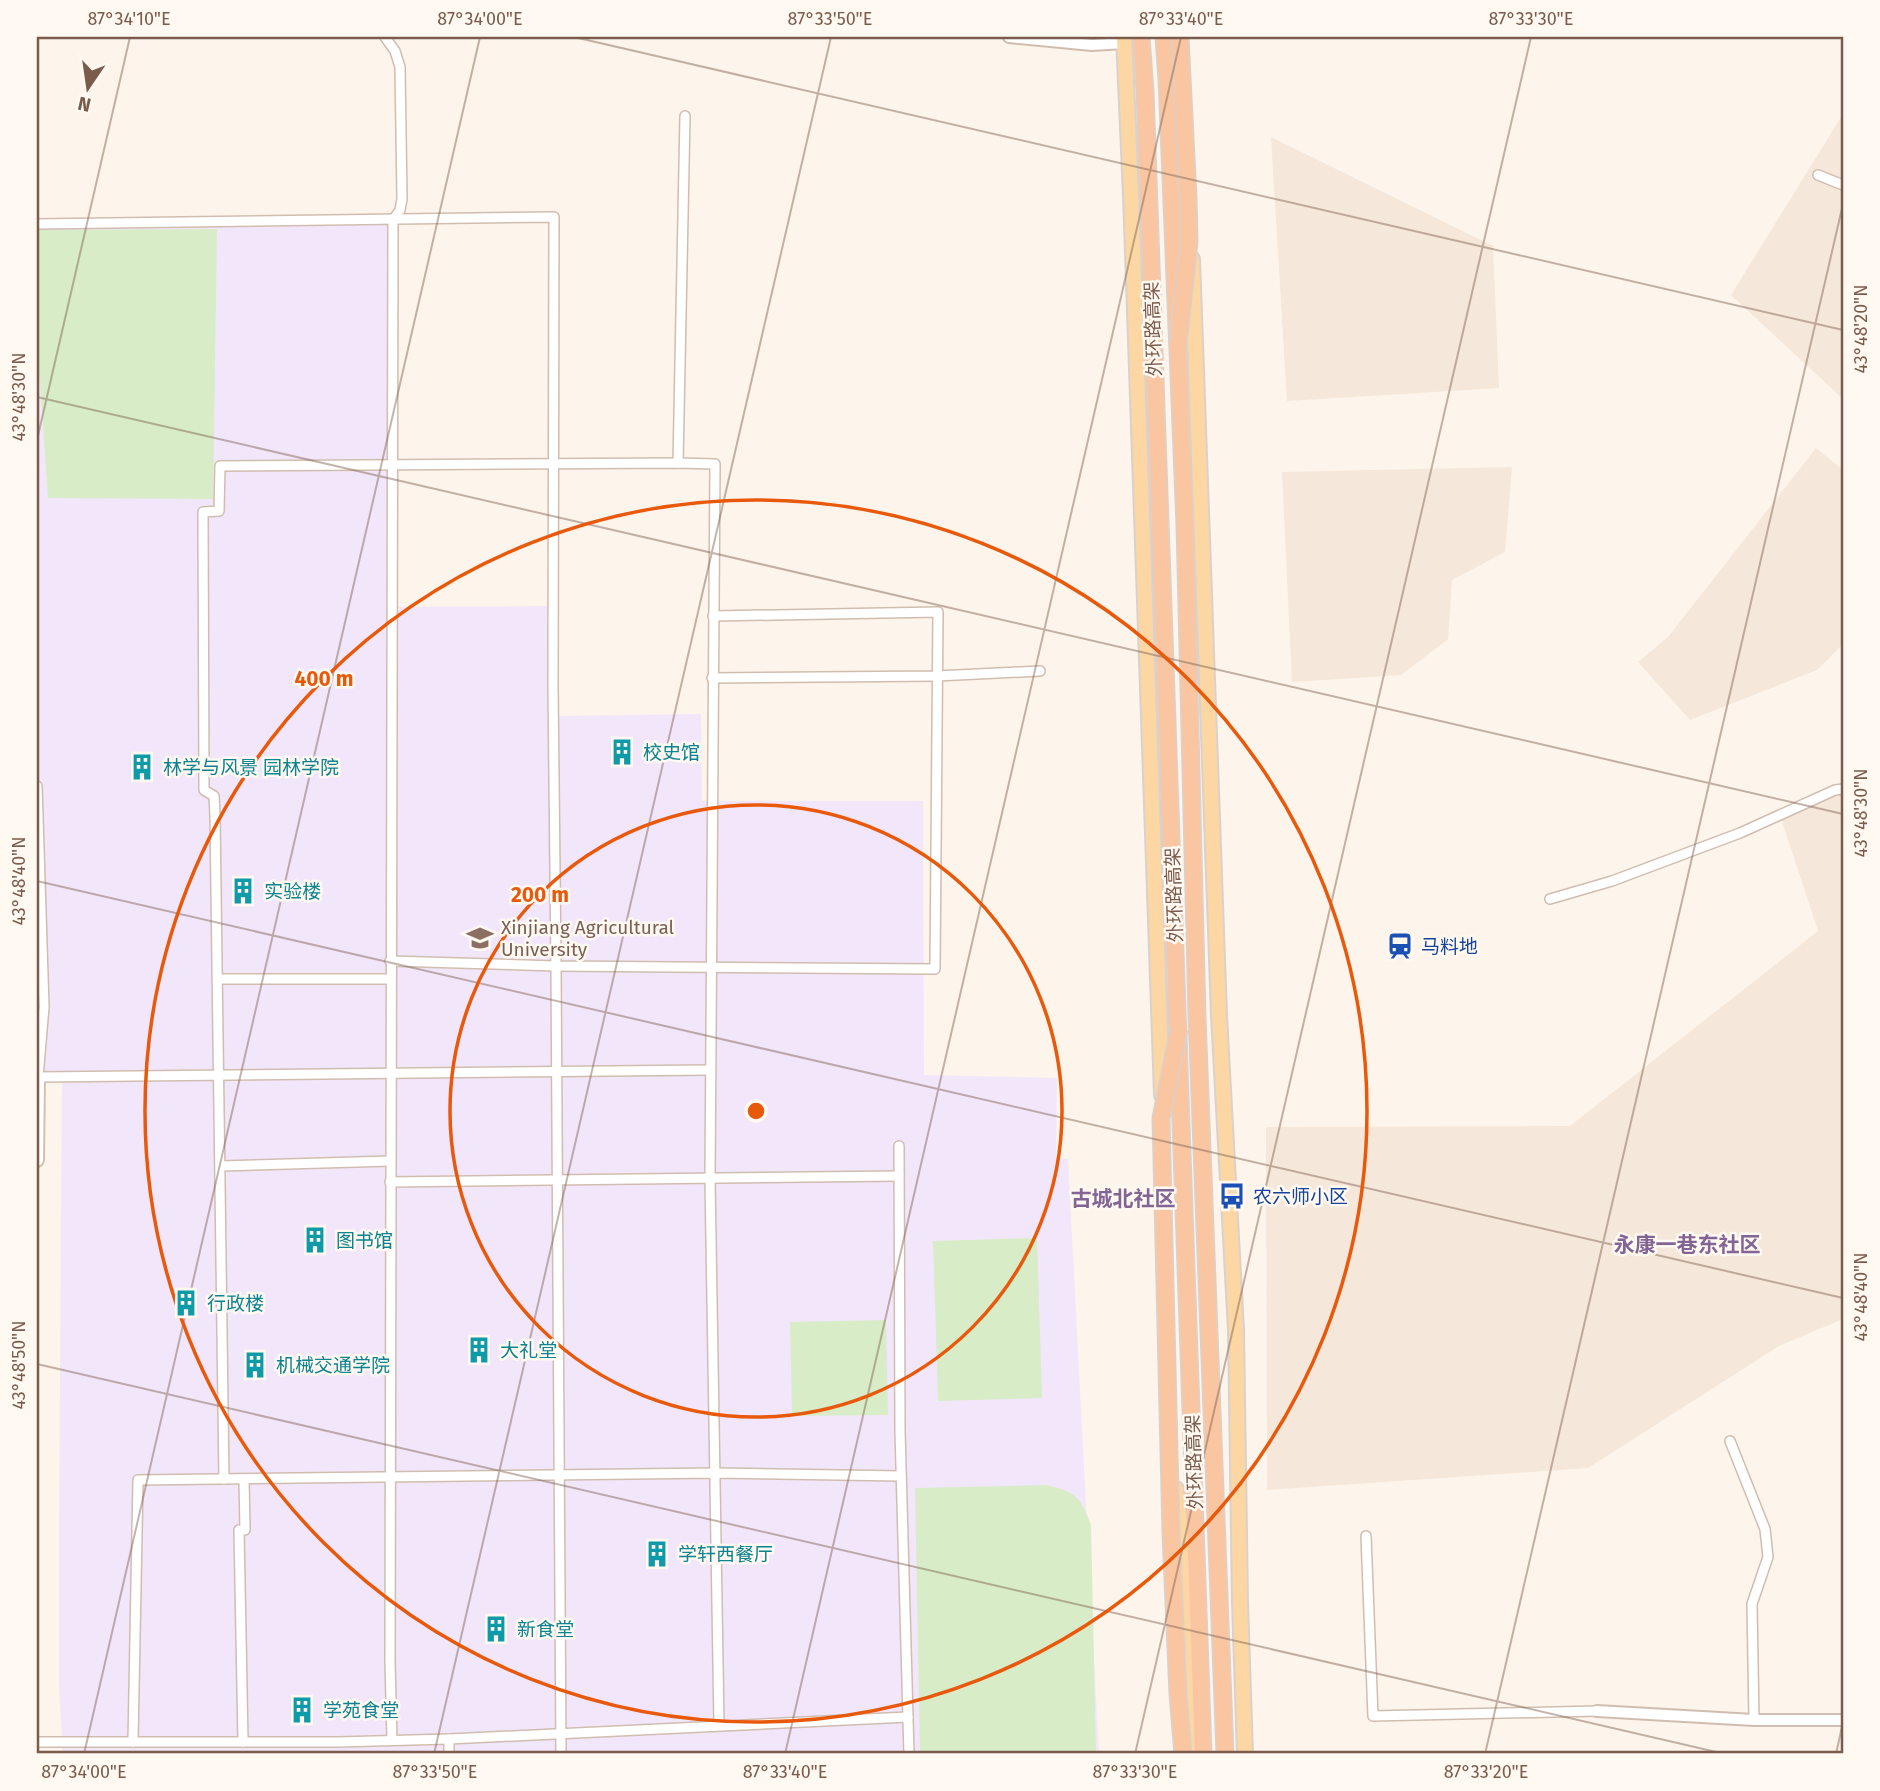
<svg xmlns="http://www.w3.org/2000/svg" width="1880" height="1791" viewBox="0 0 1880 1791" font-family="'Fira Sans','Noto Sans SC',sans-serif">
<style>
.residential{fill:#f5e7d9}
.education{fill:#f2e7fa}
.green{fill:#d8ecc8}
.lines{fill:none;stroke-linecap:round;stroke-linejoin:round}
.minor-casing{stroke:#d1bdaf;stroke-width:12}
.tertiary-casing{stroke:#d1bdaf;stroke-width:14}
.secondary-casing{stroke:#d6bfaf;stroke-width:16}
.primary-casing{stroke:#dad1cd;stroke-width:18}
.trunk-casing{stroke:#dad1cd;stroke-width:19}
.minor{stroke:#fff;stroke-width:9}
.tertiary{stroke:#fff;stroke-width:10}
.secondary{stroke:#fff;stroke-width:12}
.primary{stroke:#fcd7a3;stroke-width:14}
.trunk{stroke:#fac6a2;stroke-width:16}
.trunk-bridge-casing{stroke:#dad1cd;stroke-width:19;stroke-linecap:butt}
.trunk-bridge{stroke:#fac6a2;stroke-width:16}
.ticks{fill:none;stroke:#7a5b4c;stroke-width:2;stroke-opacity:0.45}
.ring{fill:none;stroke:#e8590c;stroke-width:3.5}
.labels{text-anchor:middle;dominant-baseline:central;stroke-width:5;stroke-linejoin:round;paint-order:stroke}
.street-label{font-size:19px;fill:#7a5b4c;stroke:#fff9f2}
.culture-label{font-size:19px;fill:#0d838f;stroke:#fff9f2;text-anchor:start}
.education-label{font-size:19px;fill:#785e54;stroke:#fff9f2;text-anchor:start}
.transit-label{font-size:19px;fill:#164399;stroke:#fff9f2;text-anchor:start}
.neighbourhood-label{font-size:21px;font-weight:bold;fill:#836595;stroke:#fff9f2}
.centre{fill:#e8590c;stroke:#fff9f2;stroke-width:3.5}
.ring-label{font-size:21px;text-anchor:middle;font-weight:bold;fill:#e8590c;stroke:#fff9f2;stroke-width:5;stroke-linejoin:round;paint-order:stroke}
.neatline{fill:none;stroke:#7a5b4c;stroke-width:2.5}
.ticks-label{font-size:18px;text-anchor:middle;fill:#7a5b4c}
</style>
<rect width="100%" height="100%" fill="#fdf5eb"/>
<g class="residential">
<path d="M1843,114V399L1731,295Z"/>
<path d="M1271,137L1493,246L1499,388L1287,401Z"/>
<path d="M1816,448L1843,470V644L1817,670L1690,720L1638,662L1668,637Z"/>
<path d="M1512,467L1505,552L1452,580L1448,639L1401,675L1292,682L1282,472Z"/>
<path d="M1843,790V1319L1779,1346L1588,1468L1267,1490L1266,1127L1570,1126L1818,931L1781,818Z"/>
</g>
<path class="education" d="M393,220L391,607L552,606L553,716L701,714L702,801H923L924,1075L1057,1078L1056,1158L1068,1159L1099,1754H63L59,1687V1528L62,1077H37V226Z"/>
<g class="green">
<path d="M217,229L213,499L48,498L37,340V230Z"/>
<path d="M1037,1238L1042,1398L938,1401L933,1241Z"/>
<path d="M886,1320L888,1415L792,1416L790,1322Z"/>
<path d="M1046,1485C1076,1492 1080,1496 1091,1525L1096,1754H920L915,1488Z"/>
</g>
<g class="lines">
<g class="minor-casing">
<g id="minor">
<path d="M385,37L395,51L400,67L402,199L400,210L393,220C389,701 391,1182 390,1662L392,1740"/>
<path d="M1818,175L1843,185"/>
<path d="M37,224L554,217L553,686L556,966L561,1754"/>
<path d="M678,463L685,116"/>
<path d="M712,678L937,676L1040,671"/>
<path d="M37,786L44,1007L38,1077L709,1070"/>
<path d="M1550,899L1612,881L1740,833L1835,790L1843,789"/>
<path d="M390,961L556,966L935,969L938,612L713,616"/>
<path d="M218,979H389"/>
<path d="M899,1146L900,1431L909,1754"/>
<path d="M221,1166L390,1161"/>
<path d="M390,1182L899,1176"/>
<path d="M1730,1441L1765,1529L1768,1557L1752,1604L1754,1720"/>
<path d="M224,1479L215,816L214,796L204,790L203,512L219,511L220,466L678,463L715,464L710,1179L719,1725"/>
<path d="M1366,1536L1373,1716L1597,1711"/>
<path d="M449,1739V1754"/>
<path d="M37,1742H338L449,1739L908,1717"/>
<path d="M133,1742L138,1480L715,1473L901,1476"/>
<path d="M243,1742L239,1530H245L244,1479"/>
</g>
</g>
<g class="tertiary-casing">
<g id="tertiary">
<path d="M1009,37L1092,45L1124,43"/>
<path d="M1597,1711L1754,1720H1843"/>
</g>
</g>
<g class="secondary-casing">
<path id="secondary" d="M37,1160L38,1077"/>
</g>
<g class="primary-casing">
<g id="primary">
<path d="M1124,37L1131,195L1162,1095"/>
<path d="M1192,259L1219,1015L1236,1330L1240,1603L1245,1754"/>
<path d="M1176,1489L1181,1533L1192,1754"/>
</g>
</g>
<g class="trunk-casing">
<g id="trunk">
<path d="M1141,37L1145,92L1203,1754"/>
<path d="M1164,37L1167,79L1185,525L1197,1017L1225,1754"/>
</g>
</g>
<use href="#minor" class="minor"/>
<use href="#tertiary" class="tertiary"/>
<use href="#secondary" class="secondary"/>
<use href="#primary" class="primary"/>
<use href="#trunk" class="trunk"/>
<g class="trunk-bridge-casing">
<g id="trunk-bridge">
<path d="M1178,344L1189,242L1188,198L1180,37"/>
<path d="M1179,1029L1161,1118L1171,1534L1178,1694L1183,1754"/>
</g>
</g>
<use href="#trunk-bridge" class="trunk-bridge"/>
</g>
<path class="ticks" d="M574,37L1843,330M37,397L1843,814M37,440L130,37M37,881L1843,1298M37,1364L1725,1754M84,1754L480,37M434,1754L831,37M785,1754L1181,37M1135,1754L1531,37M1485,1754L1843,204M1836,1754L1843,1722"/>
<g class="ring">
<circle cx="756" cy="1111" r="306"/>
<circle cx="756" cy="1111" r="611"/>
</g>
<defs>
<g id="building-bare" transform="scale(2.1)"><path d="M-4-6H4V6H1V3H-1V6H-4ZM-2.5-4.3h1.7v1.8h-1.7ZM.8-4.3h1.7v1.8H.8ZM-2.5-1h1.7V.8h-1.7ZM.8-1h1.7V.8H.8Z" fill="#0f9aa8" stroke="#fff9f2" stroke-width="2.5" paint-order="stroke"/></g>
<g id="university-bare" transform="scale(2.1)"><path d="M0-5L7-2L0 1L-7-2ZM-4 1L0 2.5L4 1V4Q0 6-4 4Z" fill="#8d6e63" stroke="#fff9f2" stroke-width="2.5" paint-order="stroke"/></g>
<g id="station-bare" transform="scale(2.1)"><path d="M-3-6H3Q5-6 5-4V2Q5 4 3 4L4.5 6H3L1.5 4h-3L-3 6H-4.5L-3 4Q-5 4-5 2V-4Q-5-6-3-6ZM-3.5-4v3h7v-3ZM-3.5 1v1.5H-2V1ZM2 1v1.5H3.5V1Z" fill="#1a4fb4" stroke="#fff9f2" stroke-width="2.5" paint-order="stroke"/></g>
<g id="bus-bare" transform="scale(2.1)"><path d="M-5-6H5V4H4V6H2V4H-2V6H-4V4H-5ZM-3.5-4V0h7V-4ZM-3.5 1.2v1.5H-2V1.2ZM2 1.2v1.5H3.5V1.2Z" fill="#1a4fb4" stroke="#fff9f2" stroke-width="2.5" paint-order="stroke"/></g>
</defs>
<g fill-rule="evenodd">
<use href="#building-bare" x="622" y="752"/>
<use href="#building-bare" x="142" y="767"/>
<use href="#building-bare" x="243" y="891"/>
<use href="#university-bare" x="480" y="938"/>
<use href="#station-bare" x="1400" y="946"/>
<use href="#bus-bare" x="1232" y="1196"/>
<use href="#building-bare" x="315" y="1240"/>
<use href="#building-bare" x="186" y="1303"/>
<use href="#building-bare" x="479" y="1350"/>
<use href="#building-bare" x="255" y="1365"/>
<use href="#building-bare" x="657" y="1554"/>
<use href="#building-bare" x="496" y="1629"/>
<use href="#building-bare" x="302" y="1710"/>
</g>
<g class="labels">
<g class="street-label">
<text transform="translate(1153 329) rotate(-92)">外环路高架</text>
<text transform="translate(1174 895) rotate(-92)">外环路高架</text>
<text transform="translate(1194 1462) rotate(-92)">外环路高架</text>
</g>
<g class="culture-label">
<text x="643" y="752">校史馆</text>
<text x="163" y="767">林学与风景 园林学院</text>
<text x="264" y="891">实验楼</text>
<text x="336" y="1240">图书馆</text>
<text x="207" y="1303">行政楼</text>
<text x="500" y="1350">大礼堂</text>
<text x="276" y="1365">机械交通学院</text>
<text x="678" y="1554">学轩西餐厅</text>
<text x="517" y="1629">新食堂</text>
<text x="323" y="1710">学苑食堂</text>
</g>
<g class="education-label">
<text x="501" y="927">Xinjiang Agricultural<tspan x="501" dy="22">University</tspan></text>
</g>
<g class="transit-label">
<text x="1421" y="946">马料地</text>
<text x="1253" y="1196">农六师小区</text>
</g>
<g class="neighbourhood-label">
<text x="1123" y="1199">古城北社区</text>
<text x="1687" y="1245">永康一巷东社区</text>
</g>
</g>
<circle cx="756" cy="1111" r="10" class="centre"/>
<g class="ring-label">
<text x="324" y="686">400 m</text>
<text x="540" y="902">200 m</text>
</g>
<rect width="1880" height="1791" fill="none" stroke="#fff9f2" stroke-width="77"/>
<g transform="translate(88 88) rotate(193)" stroke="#fff9f2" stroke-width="5" paint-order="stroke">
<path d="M0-5L12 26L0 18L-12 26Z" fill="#7a5b4c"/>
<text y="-10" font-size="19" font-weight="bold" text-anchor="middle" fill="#7a5b4c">N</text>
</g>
<rect x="38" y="38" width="1804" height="1714" class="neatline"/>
<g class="ticks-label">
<text x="129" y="25">87°34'10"E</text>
<text x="480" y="25">87°34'00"E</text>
<text x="830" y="25">87°33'50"E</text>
<text x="1181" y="25">87°33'40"E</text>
<text x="1531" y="25">87°33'30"E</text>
<text transform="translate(1861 329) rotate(-90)" y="6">43°48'20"N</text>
<text transform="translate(19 397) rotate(-90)" y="6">43°48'30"N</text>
<text transform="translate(1861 813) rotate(-90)" y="6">43°48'30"N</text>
<text transform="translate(19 881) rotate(-90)" y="6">43°48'40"N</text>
<text transform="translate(1861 1297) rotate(-90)" y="6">43°48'40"N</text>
<text transform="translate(19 1365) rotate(-90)" y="6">43°48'50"N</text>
<text x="84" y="1778">87°34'00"E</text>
<text x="435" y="1778">87°33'50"E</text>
<text x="785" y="1778">87°33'40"E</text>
<text x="1135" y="1778">87°33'30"E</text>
<text x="1486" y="1778">87°33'20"E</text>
</g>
</svg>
